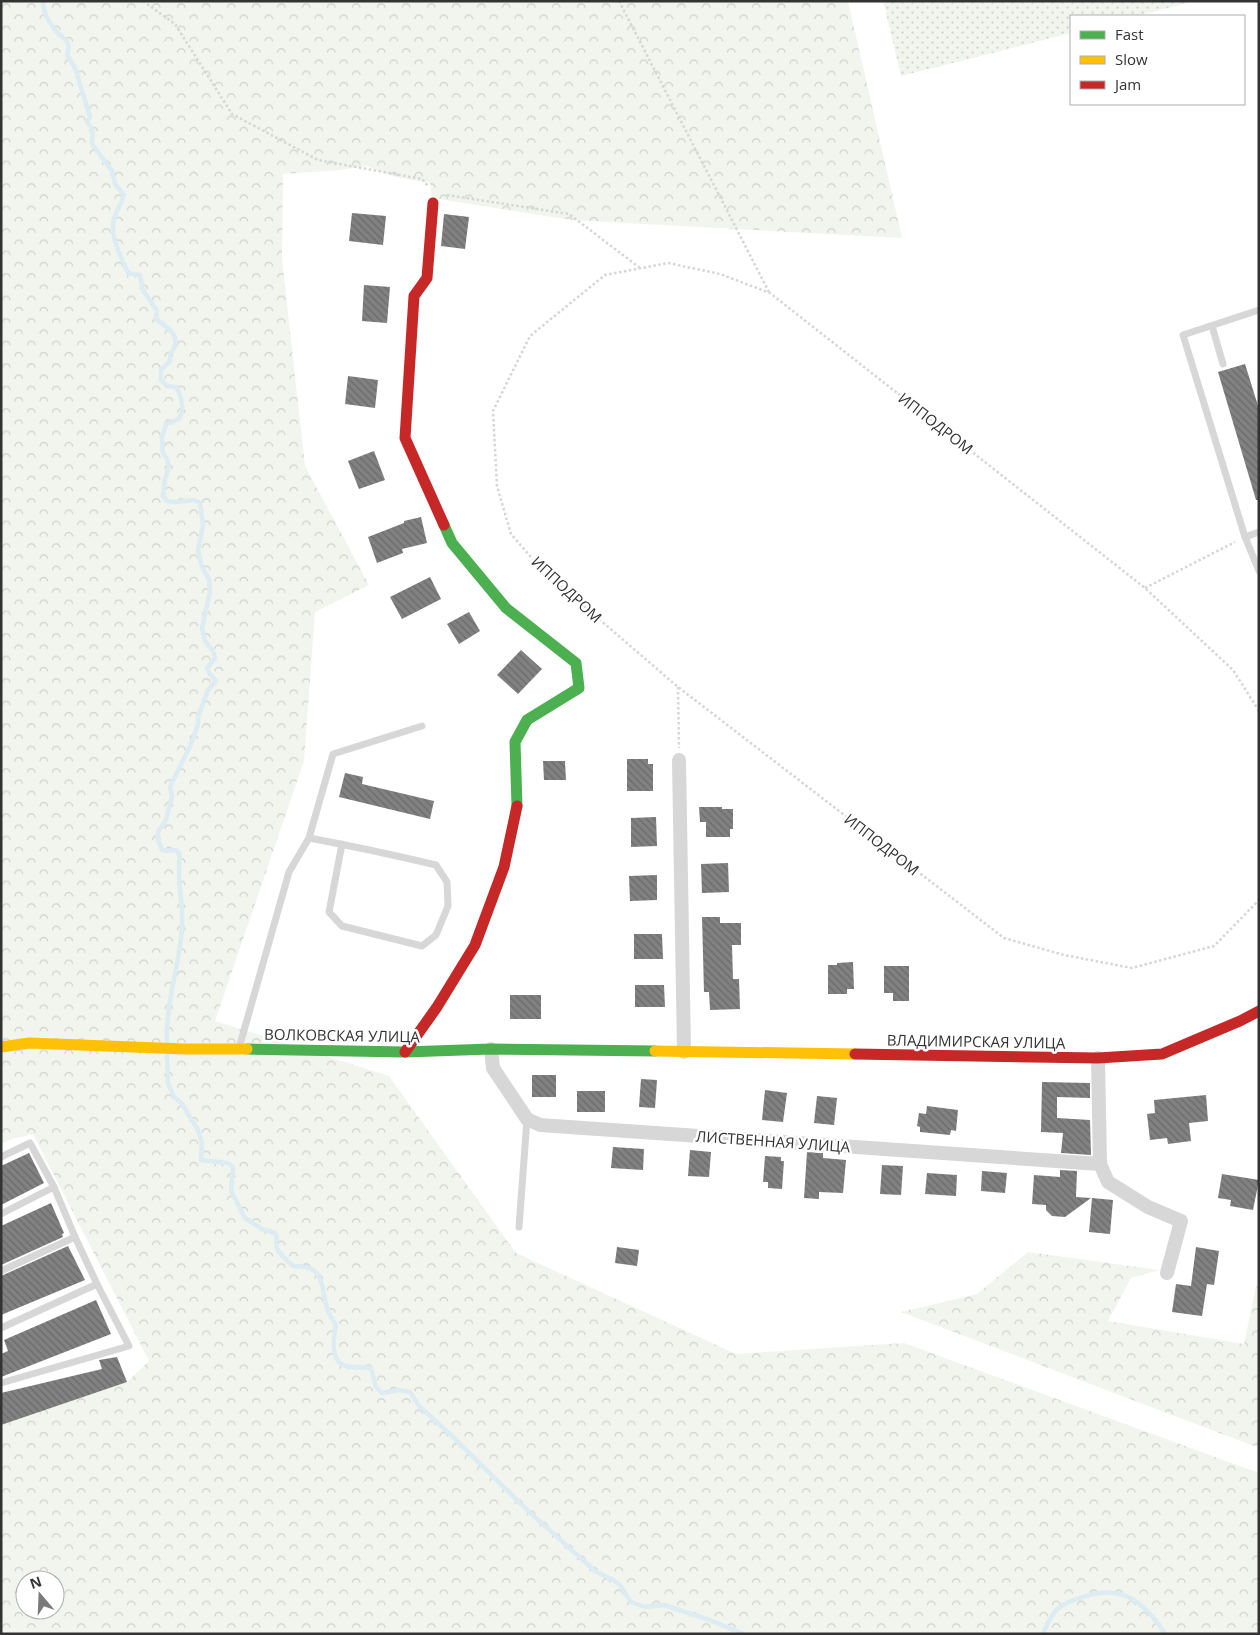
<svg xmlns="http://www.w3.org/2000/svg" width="1260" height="1635" viewBox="0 0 1260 1635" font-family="'Open Sans',sans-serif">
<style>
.grass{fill:url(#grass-dots)}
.forest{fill:url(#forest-crowns);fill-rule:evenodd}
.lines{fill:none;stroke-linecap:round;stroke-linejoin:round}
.stream{stroke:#ddebf3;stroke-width:4.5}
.building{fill:url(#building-back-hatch)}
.path{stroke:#d6d6d6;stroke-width:2.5;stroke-dasharray:2.5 2.5;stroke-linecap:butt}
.lane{stroke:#d7d7d7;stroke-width:7}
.street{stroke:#d7d7d7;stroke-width:14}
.fast{stroke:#4caf50;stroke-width:11}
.slow{stroke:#ffc107;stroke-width:11}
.jam{stroke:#c62828;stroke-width:11}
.labels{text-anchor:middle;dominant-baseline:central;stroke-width:5;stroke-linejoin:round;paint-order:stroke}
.street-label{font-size:15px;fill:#333;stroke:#fff}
</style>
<defs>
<pattern id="grass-dots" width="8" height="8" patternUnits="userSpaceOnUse" patternTransform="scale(1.25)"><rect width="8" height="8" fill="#f1f5ed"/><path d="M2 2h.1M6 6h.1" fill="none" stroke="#cfd2cc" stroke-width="1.8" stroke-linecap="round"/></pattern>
<pattern id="forest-crowns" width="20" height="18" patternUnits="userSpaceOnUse" patternTransform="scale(1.25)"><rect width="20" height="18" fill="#f1f5ed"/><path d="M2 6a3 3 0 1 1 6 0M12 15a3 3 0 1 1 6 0" fill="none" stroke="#cfd2cc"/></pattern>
<pattern id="building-back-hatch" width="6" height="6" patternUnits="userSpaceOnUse" patternTransform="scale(1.25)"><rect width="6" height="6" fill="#818181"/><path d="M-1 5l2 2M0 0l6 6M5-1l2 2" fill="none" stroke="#6a6a6a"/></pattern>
</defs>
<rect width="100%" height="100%" fill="#fff"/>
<path class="grass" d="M883,1H1195L1136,16H1071V33L901,76Z"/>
<g class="forest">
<path d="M1,1H848L902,238L571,220L432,198L430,183L396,177L366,166L341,170L283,174L282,259L305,466L369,585L315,612L304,761L215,1021L389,1076L516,1253L736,1354L904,1343L1259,1473V1634H1V1425L127,1382L149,1361L33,1134L12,1139L1,1144ZM25,1580H55V1610H25Z"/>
<path d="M1028,1252L1159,1270L1131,1278L1108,1321L1244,1344L1256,1286L1259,1287V1448L901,1312L977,1294Z"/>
</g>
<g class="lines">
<g class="stream">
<path d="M43,1C43,13 49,22 56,31C63,40 72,39 67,55L75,68L90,117L87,122L93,130L92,144L112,171L115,184L124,195C122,203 119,206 116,213C107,233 120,254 128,273L140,275L143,290L157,311L156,319C169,328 184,338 170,354V361L161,370V380L167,386L176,387C181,395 186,411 178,419C175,421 169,423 166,424L162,437L163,453L167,459L169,466L165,479L163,496L167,501L176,502L194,500L200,503L203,525L198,550L202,567L209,579L210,592L202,628L205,641L213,651L215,658L207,668L209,673L216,681L208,690L198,717V725L191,744L170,787L172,796L166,820L158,832V840L162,850L167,851L176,850L180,855C176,879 184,904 182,929C179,967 165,1005 167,1044"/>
<path d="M167,1054L168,1083L174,1097L182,1104L198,1130L202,1143L201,1160L228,1163L233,1167L231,1191L245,1218L262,1229L275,1233L277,1238C273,1251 284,1257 293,1266C329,1266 319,1287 328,1311C330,1316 333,1320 336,1325C333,1340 329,1365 351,1367C358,1368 364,1367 371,1368L376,1387L382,1393L400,1390L410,1392L419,1406L454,1438L526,1509L595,1571L613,1580L620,1585L631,1602L645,1607L664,1605L707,1619L744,1634"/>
<path d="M1043,1634C1046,1627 1049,1619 1054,1613C1059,1605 1069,1602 1077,1599C1118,1582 1143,1599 1165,1634"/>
</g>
</g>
<g class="building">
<path d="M352,213L386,216L383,245L349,241Z"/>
<path d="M444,214L469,217L465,249L441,246Z"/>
<path d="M364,285L390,287L387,323L362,321Z"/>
<path d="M1245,364L1259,409V500H1256L1218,372Z"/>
<path d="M348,376L378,380L375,408L345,404Z"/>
<path d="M374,451L385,480L359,489L348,461Z"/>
<path d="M421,517L427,543L402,549L403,553L377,563L368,537L404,523V521Z"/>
<path d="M430,577L441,599L402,619L390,597Z"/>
<path d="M469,612L480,631L459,644L447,624Z"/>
<path d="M521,650L542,669L518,694L497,675Z"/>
<path d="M627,759H648V764H653V791H627Z"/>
<path d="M543,761H565L566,780H544Z"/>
<path d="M345,773L363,777L362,784L434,801L430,819L339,797Z"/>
<path d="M699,807H722V809H733V829H730V837H706V822H700Z"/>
<path d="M656,817L657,846L631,847V818Z"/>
<path d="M728,863L729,892L702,893L701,864Z"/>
<path d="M657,875V900L630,901L629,876Z"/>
<path d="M702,917H720V923H741V945H732L733,979H739L740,1009L710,1010L709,992H704Z"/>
<path d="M634,934H662L663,959H634Z"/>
<path d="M853,962L854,989H847V994H828V965H837V963Z"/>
<path d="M884,966H909V1001H893V993H884Z"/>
<path d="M635,985H664L665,1007H635Z"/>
<rect x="510" y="995" width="31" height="24"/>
<rect x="532" y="1075" width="24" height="22"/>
<path d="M641,1079L657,1080L655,1108L639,1107Z"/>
<path d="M1042,1082L1090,1083V1098L1057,1097V1118L1090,1120L1091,1155L1061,1153L1063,1133L1041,1132Z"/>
<path d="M765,1090L787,1093L783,1122L762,1120Z"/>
<rect x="577" y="1091" width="28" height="21"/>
<path d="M1206,1095L1208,1121L1189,1123L1191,1141L1168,1144L1167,1138L1150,1140L1147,1114L1155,1113L1154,1100Z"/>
<path d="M817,1096L837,1098L834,1125L814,1123Z"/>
<path d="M927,1106L958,1110L956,1131L951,1130L950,1135L920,1132V1127L917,1126L919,1113L926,1114Z"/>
<path d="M613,1147L644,1149L643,1170L611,1168Z"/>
<path d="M690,1150L711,1152L709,1177L688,1176Z"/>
<path d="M807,1152L823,1153V1158L846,1160L843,1193L819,1192V1199L804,1198Z"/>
<path d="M29,1153L44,1183L1,1205V1166Z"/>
<path d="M765,1156L781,1157V1161H784L782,1189L768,1188V1182H763Z"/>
<path d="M882,1165L903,1166L901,1195L880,1194Z"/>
<path d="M1060,1170L1077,1171L1076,1197L1091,1198L1065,1217L1052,1216L1046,1210V1205L1032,1204L1034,1175L1060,1177Z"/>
<path d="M982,1171L1007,1173L1005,1193L981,1191Z"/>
<path d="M927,1173L957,1175L956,1196L925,1194Z"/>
<path d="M1222,1174L1259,1180L1253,1210L1230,1206L1231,1200L1218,1198Z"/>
<path d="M1092,1198L1113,1200L1110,1234L1089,1232Z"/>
<path d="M51,1203L64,1233L62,1234L63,1237L1,1265V1226Z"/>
<path d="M68,1246L85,1280L1,1315V1276Z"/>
<path d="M617,1247L639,1250L637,1266L615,1263Z"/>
<path d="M1196,1247L1219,1251L1214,1285L1207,1284L1202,1316L1172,1312L1176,1284L1191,1286Z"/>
<path d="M96,1300L111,1334L1,1377V1354L8,1351L4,1340Z"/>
<path d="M117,1357L127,1382L1,1425V1393L102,1369L99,1360Z"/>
</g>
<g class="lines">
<g class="path">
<path d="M143,1L175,24L232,114L318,160L422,179L428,186"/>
<path d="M619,1L769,292"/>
<path d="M447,195L569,214L640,268"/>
<path d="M1145,588L1235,542"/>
<path d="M678,687L679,748"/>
<path d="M1259,711L1233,670L1145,588L770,293L720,274L668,263L605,275L530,336L493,411L497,486L511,534L542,570L678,687L1004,938L1064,955L1132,968L1214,946L1259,900"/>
</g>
<g class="lane">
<path d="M1259,310L1183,335L1245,537L1259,571"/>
<path d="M1212,326L1223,364"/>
<path d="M1245,537L1259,532"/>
<path d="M309,838L333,754L422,726"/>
<path d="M239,1048L289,872L309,838C352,846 394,855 436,865L447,882L448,906L436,935L422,946L342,926L329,912L342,844"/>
<path d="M1,1157L30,1143L54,1187"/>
<path d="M1,1214L54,1187L75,1237"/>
<path d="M519,1227L527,1119"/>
<path d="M1,1271L75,1237L97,1284L129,1346L1,1383"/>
<path d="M1,1328L97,1284"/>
</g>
<g class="street">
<path d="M679,760L684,1052"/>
<path d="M491,1049L493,1068L527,1119L540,1125L1100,1164"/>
<path d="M1098,1058L1100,1164L1108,1182L1148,1207L1181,1221L1167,1273"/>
</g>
<g class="fast">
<path d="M444,525L452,543L506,608L576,663L579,688L527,720L515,742L517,806"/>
<path d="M247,1049L405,1052L491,1049L655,1051"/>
</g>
<g class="slow">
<path d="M1,1047L29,1043L184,1049H247"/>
<path d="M655,1051L855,1054"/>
</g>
<g class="jam">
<path d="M433,203L427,278L414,296L405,438L444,525"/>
<path d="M405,1052L437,1007L475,945L504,867L517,806"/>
<path d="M855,1054L1098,1058L1162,1054L1240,1021L1259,1011"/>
</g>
</g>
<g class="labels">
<g class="street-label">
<text transform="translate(936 423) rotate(38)">ИППОДРОМ</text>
<text transform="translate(567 589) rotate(43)">ИППОДРОМ</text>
<text transform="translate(882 844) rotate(38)">ИППОДРОМ</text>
<text transform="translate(342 1035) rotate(1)">ВОЛКОВСКАЯ УЛИЦА</text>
<text transform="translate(976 1041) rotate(1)">ВЛАДИМИРСКАЯ УЛИЦА</text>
<text transform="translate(773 1141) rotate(4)">ЛИСТВЕННАЯ УЛИЦА</text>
</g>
</g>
<rect width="1260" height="1635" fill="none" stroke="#333333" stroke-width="5"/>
<rect x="1070" y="15" width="175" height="90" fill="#ffffff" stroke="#adadad"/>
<rect x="1080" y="31" width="25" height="8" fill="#4caf50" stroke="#adadad"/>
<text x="1115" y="40" font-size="15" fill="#333333">Fast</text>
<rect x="1080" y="56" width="25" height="8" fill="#ffc107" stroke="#adadad"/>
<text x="1115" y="65" font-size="15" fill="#333333">Slow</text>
<rect x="1080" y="81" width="25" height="8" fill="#c62828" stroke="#adadad"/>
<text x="1115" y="90" font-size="15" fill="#333333">Jam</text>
<g transform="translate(40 1595) rotate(341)"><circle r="24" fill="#ffffff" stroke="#adadad"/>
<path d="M0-4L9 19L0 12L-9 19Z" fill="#7a7a7a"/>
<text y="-8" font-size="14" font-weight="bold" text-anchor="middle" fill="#333333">N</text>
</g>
</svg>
